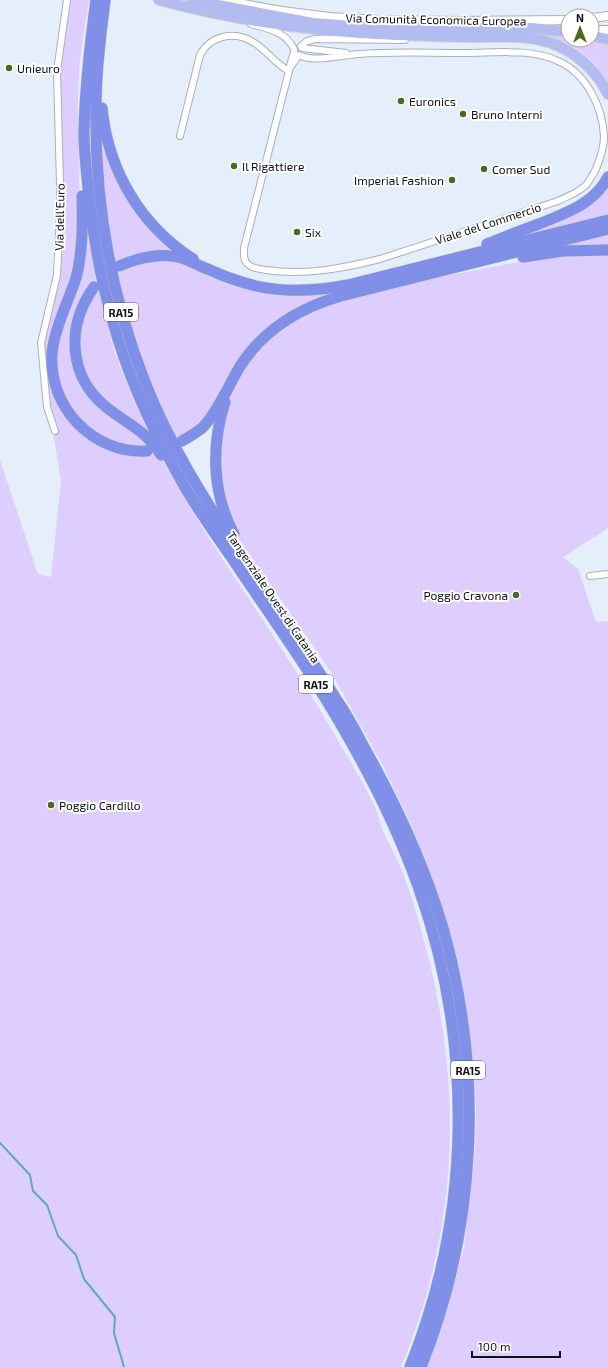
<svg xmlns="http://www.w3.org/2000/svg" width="608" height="1367" viewBox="0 0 608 1367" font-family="'Exo 2',sans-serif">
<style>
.green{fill:#deceff}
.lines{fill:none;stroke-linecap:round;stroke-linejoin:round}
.stream{stroke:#5eacb2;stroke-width:2}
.minor-casing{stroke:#a7b1bc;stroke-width:8}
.tertiary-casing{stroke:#a7b1bc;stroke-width:10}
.primary-casing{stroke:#cfd0d0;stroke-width:12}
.motorway-casing{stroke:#cfd0d0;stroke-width:12}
.minor{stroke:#fff;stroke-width:6}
.tertiary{stroke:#fff;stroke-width:8}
.primary{stroke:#b3bcf1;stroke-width:10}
.motorway{stroke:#808fe7;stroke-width:11}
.poi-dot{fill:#4c681b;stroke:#fff;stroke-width:1.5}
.labels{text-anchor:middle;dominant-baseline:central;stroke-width:4;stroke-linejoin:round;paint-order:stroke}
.shield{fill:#fff;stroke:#56595c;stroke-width:1}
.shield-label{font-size:11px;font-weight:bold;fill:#0e1216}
.street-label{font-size:12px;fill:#0e1216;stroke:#fff}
.poi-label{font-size:12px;fill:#0e1216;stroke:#fff;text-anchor:start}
</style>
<rect width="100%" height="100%" fill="#e4effb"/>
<g class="green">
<path d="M71,0H89C84,32 78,64 78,96C78,117 78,139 79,160C79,195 81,231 75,266C68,308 38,347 53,392C63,421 93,448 123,453C132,455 141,454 150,454L145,447C135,448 122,444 112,441C69,425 51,390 56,346L81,266L86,227L97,286L115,353L133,399L150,435C112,404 75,394 78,335C78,320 84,303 95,291L93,284C70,312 65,346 81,380C92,403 113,413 133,429C146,439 156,451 165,465C179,487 191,510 205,532C244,593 286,653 323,715C340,745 359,774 374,805C378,814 380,824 384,833C390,846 397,858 402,871C414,901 422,933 430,964C463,1103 456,1234 401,1367H0V460L38,574L51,577L61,481L53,432L57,431L48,397L47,393L49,388L43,356L45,338L60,278L64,194L61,136L59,73Z"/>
<path d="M505,32H533L568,36V40H592L608,42V82C581,39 551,35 505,32Z"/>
<path d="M102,141L109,160L176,251L159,258L195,267L213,277L241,287L300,296L329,294L304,304L279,319L202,423L177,440C155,393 135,345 122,295C117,277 115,259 112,241C106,208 102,175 102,141Z"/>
<path d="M608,182V215L522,237L518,235L577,212Z"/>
<path d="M608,234V247L545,249Z"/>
<path d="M559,254H608V528L563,557L578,569L596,622L608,621V1367H427L445,1317L464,1247L475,1152L476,1109L472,1054L468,1015L461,975L451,936L431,874L404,809L382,764L331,672L239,539L231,522L218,472L224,412L231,392L240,375L250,360L263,345L293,320L330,303L405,284Z"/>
</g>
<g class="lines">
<path class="stream" d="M0,1143L30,1175L33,1191L47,1205L58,1236L76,1255L84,1279L115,1317L114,1333L124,1367"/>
<g class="minor-casing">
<g id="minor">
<path d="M251,24C268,29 285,31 294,49"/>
<path d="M301,46L307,41L316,39L405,40"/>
<path d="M302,48L346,53"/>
<path d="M289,69L299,55C313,63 343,55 359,54C394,51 430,53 465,53C495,53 530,48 558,61C586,73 603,107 604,137C604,148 600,159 596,169C593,174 590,180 586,185C578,193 568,196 558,201L380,259C344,268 305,276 266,270C261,269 253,269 249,265C243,261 244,254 244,248L289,71V69L294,52"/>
<path d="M180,136L200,55C210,36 234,30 253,42C267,50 274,63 289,71"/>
<path d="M55,431L47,407L41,343L57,275L60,214V184L57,71L67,0"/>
<path d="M590,576L608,574"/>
</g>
</g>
<g class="tertiary-casing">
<g id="tertiary">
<path d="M221,0L282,11L330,17L379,20L460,21L568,20"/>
<path d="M592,18L608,16"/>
<path d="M592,30H608"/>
</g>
</g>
<g class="primary-casing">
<g id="primary">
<path d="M159,0C237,21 317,32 397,35C426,36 454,37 482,37C504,37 527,35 548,42C574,50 596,70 608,94"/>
<path d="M192,0L313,23L353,26L532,28L568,32"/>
<path d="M592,36L608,39"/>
</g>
</g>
<g class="motorway-casing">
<g id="motorway">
<path d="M96,0C90,44 85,87 84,132C84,153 87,176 89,197C96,263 111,328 136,389C149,421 165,452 182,482C197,509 216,535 234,561C260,600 287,638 312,677C354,743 392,813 418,886C474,1043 472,1213 410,1367"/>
<path d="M105,0C101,34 96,68 96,102C94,198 110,293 145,382C169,444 205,500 241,555C274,604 307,652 338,702C348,716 356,732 364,747C396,804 424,864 443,928C484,1072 477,1228 421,1367"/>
<path d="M102,108C108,170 140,225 193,259"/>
<path d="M82,196C83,223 83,252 76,278C68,302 55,327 52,353C48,407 93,454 147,451"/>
<path d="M487,244C505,237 522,230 539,224C566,213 594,204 608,177"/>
<path d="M523,257L563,251L608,250"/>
<path d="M119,266C138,258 161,252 182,258C191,261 201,267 210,270C225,277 240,282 256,286C287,293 317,291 348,285L608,220"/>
<path d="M94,287C66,326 68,376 106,407C127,424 146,430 161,455"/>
<path d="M225,402C211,446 212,493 234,534"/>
<path d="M182,441C189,437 196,433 202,428C216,415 229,385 239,368C262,331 299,308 341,296L608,229"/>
</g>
</g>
<use href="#minor" class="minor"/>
<use href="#tertiary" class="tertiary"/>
<use href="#primary" class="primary"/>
<use href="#motorway" class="motorway"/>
</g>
<g class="poi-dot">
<circle cx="9" cy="68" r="4"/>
<circle cx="401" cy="101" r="4"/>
<circle cx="463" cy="114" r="4"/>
<circle cx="234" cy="166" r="4"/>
<circle cx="484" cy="169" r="4"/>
<circle cx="452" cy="180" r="4"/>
<circle cx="297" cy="232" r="4"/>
<circle cx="516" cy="595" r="4"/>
<circle cx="51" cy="805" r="4"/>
</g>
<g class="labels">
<g class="shield">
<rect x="104" y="303" width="34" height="18" rx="3"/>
<rect x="299" y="675" width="34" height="18" rx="3"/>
<rect x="451" y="1061" width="34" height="18" rx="3"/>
</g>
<g class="shield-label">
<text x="121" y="312">RA15</text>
<text x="316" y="684">RA15</text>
<text x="468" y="1070">RA15</text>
</g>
<g class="street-label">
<text transform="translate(436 19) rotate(1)">Via Comunità Economica Europea</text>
<text transform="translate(59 217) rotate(-89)">Via dell'Euro</text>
<text transform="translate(488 223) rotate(-18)">Viale del Commercio</text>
<text transform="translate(274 597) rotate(56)">Tangenziale Ovest di Catania</text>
</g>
<g class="poi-label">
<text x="17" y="68">Unieuro</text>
<text x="409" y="101">Euronics</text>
<text x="471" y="114">Bruno Interni</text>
<text x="242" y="166">Il Rigattiere</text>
<text x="492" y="169">Comer Sud</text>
<text x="444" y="180" text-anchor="end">Imperial Fashion</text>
<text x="305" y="232">Six</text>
<text x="508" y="595" text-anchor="end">Poggio Cravona</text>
<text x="59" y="805">Poggio Cardillo</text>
</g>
</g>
<g transform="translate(580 28)"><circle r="19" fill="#ffffff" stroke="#9fa0a2"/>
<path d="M0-3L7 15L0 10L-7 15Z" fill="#4c681b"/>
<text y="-6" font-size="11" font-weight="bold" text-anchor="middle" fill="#0e1216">N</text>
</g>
<path d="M472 1351v6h88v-6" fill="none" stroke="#0e1216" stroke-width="2"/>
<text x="478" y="1351" font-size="12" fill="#0e1216" stroke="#ffffff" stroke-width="3" paint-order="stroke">100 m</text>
</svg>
